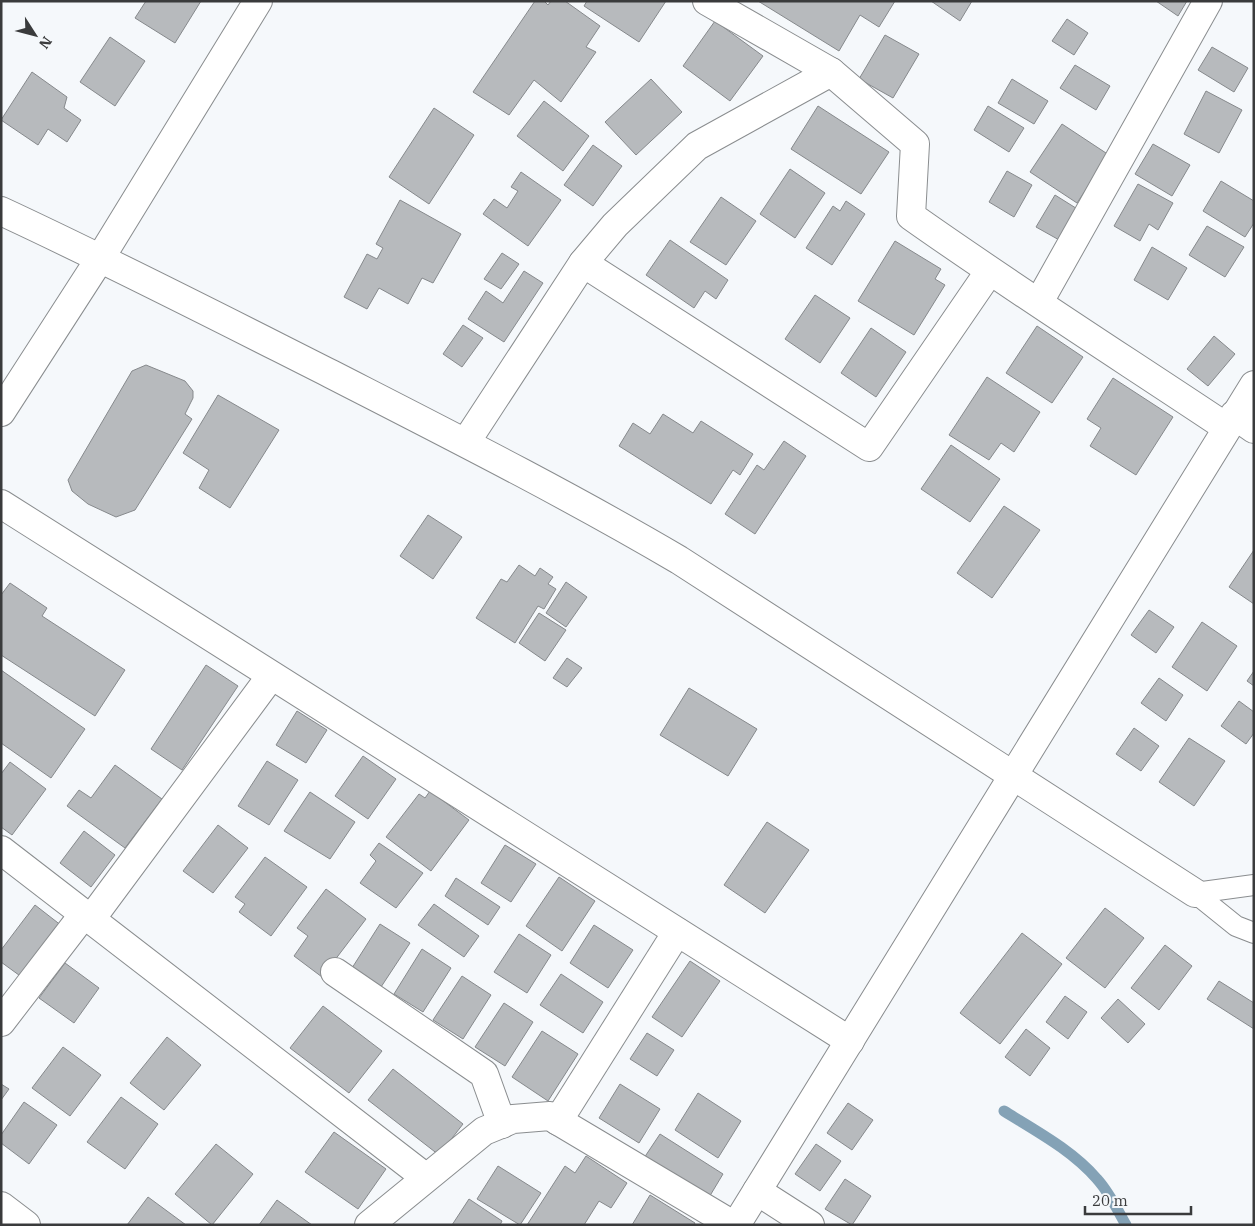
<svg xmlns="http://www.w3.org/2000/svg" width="1255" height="1226" viewBox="0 0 1255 1226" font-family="'IBM Plex Serif',serif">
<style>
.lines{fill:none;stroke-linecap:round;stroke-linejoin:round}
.stream{stroke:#84a2b6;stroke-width:11}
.building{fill:#b7babd;stroke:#86898c}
.service-casing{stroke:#8a8d8f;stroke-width:22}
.minor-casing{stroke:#8a8d8f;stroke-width:30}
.tertiary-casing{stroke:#8a8d8f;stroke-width:30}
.service{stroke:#fff;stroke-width:20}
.minor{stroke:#fff;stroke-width:28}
.tertiary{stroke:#fff;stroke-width:28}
</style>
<rect width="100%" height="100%" fill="#f5f8fb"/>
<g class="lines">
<path class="stream" d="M1004,1111C1036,1131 1072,1150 1097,1179C1109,1192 1117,1209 1126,1225"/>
</g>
<g class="building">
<path d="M146,1H201L175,43L135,18Z"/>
<path d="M535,1H544L548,5L551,1H565L600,26L586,47L596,52L561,102L534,80L509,115L473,92Z"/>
<path d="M587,1H666L639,42L584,6Z"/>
<path d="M758,1H895L879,27L860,15L839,51Z"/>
<path d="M931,1H972L960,21Z"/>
<path d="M1156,1H1187L1178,16Z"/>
<path d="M1067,19L1088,33L1074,55L1052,41Z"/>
<path d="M715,21L763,56L730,101L683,66Z"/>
<path d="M885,35L919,54L893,98L859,79Z"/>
<path d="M110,37L145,61L115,106L80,82Z"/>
<path d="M1212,47L1248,68L1234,92L1198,70Z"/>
<path d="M1075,65L1110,86L1096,110L1060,88Z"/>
<path d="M32,72L67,97L64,108L81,120L67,142L48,129L38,145L1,120Z"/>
<path d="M651,79L682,112L636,155L605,122Z"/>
<path d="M1012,79L1048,101L1034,124L998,103Z"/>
<path d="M1206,91L1242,110L1219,153L1184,134Z"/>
<path d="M544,101L589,136L563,171L517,136Z"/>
<path d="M818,106L889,152L861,194L791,149Z"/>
<path d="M988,106L1024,128L1009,152L974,130Z"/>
<path d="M434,108L474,135L429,204L389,177Z"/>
<path d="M1062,124L1109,155L1077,203L1030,172Z"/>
<path d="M1153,144L1190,165L1172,196L1135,174Z"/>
<path d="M593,145L622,166L593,206L564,185Z"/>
<path d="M790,169L825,193L795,238L760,214Z"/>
<path d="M1007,171L1032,185L1014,217L989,202Z"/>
<path d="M521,172L561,200L528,246L483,214L494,199L507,208L518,191L511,187Z"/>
<path d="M1221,181L1254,201V223L1245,237L1203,211Z"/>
<path d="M1138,184L1173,203L1158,230L1149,224L1140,241L1114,226Z"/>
<path d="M1055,195L1079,210L1061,241L1036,227Z"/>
<path d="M721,197L756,221L726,265L690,242Z"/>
<path d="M400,200L461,234L433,283L422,278L408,304L379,288L367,309L344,297L367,254L377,259L383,248L376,244Z"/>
<path d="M846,201L865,214L832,265L806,248L833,206L840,211Z"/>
<path d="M1207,226L1244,247L1225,277L1189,255Z"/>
<path d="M670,240L728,280L716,299L705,291L694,308L646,275Z"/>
<path d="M895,241L941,269L935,279L945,285L914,335L858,301Z"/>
<path d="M1152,247L1187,268L1168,300L1134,280Z"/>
<path d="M502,253L519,264L501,289L484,279Z"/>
<path d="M524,271L543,283L504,342L468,319L486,291L503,303Z"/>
<path d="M815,295L850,318L820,363L785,339Z"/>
<path d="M463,325L483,338L462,367L443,354Z"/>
<path d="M1037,326L1083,357L1052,403L1006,373Z"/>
<path d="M871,328L906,352L876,397L841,373Z"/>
<path d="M1214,336L1235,354L1208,386L1187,369Z"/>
<path d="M146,365L185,381L193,391V398L185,414L192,419L135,510L116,517L88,504L72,491L68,480L132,371Z"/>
<path d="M987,377L1040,412L1014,452L1001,443L989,460L949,435Z"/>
<path d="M1113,378L1173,417L1136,475L1090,446L1101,428L1087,419Z"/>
<path d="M218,395L279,430L230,508L199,488L209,470L183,453Z"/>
<path d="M663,414L693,433L701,421L753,454L740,475L733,470L711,504L619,446L633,423L650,434Z"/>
<path d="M784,441L806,456L755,534L725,514L757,465L764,470Z"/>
<path d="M951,445L1000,479L970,522L921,489Z"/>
<path d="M1004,506L1040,530L992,598L957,573Z"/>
<path d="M428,515L462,537L433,579L400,556Z"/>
<path d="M1254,550V604L1229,587Z"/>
<path d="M519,565L535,576L540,568L553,577L548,584L556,589L544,609L538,606L515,643L476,618L501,579L507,582Z"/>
<path d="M566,582L587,597L566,627L546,613Z"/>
<path d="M10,583L47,608L42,616L125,670L95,716L1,655V595Z"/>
<path d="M1149,610L1174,627L1156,653L1131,635Z"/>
<path d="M539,613L566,630L545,661L519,643Z"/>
<path d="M1202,622L1237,646L1207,691L1172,667Z"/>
<path d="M567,658L582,668L567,687L553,678Z"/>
<path d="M206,665L238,686L182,770L151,749Z"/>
<path d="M1,670L85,729L51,778L1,743Z"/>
<path d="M1254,671V686L1247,681Z"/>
<path d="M1159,678L1183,695L1166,721L1141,703Z"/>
<path d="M689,688L757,729L728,776L660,735Z"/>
<path d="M1239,701L1254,712V733L1246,744L1221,726Z"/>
<path d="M297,711L327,730L306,763L276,745Z"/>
<path d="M1134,728L1159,746L1141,771L1116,754Z"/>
<path d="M1189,738L1225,761L1194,806L1159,782Z"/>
<path d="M363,756L396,779L368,819L335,796Z"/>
<path d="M267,761L298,780L269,825L238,806Z"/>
<path d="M10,762L46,789L12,835L1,827V774Z"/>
<path d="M115,765L162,799L125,848L67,806L79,790L91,798Z"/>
<path d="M430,791L469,820L431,871L386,837L419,794L425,798Z"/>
<path d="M310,792L355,822L330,859L284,831Z"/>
<path d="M767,822L809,850L765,913L724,885Z"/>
<path d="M218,825L248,848L213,893L183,871Z"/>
<path d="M84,831L115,855L91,887L60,863Z"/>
<path d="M379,843L423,873L396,908L360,883L376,861L370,855Z"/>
<path d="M505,845L536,864L511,902L481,883Z"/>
<path d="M265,857L307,887L271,936L239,912L245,904L235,897Z"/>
<path d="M559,877L595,901L562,951L526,926Z"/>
<path d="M456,878L500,907L488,925L445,896Z"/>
<path d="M326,889L366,919L322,977L294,956L308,936L297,928Z"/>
<path d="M434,904L479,936L464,957L418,925Z"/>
<path d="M35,905L62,926L23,978L1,962V950Z"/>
<path d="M1105,908L1144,938L1105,988L1066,958Z"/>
<path d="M380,924L410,943L381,987L352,968Z"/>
<path d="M594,925L633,950L608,988L570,963Z"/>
<path d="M1022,933L1062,964L1000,1044L960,1013Z"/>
<path d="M519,934L551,955L527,993L494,972Z"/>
<path d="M1165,945L1192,966L1159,1010L1131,988Z"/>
<path d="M422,949L451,968L423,1012L394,994Z"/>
<path d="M690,961L720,981L682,1037L652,1017Z"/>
<path d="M65,963L99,988L74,1023L39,998Z"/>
<path d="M561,974L603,1002L583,1033L540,1005Z"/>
<path d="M462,976L491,995L463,1039L433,1020Z"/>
<path d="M1219,981L1254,1003V1029L1207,999Z"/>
<path d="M1065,996L1087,1012L1068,1039L1046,1022Z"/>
<path d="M1118,999L1145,1024L1128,1043L1101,1018Z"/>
<path d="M504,1003L533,1022L505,1066L475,1047Z"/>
<path d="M323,1006L382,1051L349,1093L290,1048Z"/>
<path d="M1026,1029L1050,1048L1030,1076L1005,1057Z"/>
<path d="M542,1031L578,1054L548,1101L512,1077Z"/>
<path d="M647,1033L674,1050L657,1076L630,1059Z"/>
<path d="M167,1037L201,1065L164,1110L130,1083Z"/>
<path d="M63,1047L101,1075L70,1116L32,1088Z"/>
<path d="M393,1069L463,1124L439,1155L368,1100Z"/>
<path d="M1,1084L9,1089L1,1100Z"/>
<path d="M620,1084L660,1109L639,1143L599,1118Z"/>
<path d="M698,1093L741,1121L718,1158L675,1130Z"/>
<path d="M121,1097L158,1124L125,1169L87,1142Z"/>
<path d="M24,1102L57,1125L29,1164L1,1143V1135Z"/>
<path d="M848,1103L873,1120L852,1150L827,1133Z"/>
<path d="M334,1132L386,1169L358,1209L305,1172Z"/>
<path d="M660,1134L723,1174L708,1199L644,1158Z"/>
<path d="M216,1144L253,1174L212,1225L175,1194Z"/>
<path d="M816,1144L841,1161L820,1191L795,1174Z"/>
<path d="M586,1156L627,1183L611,1208L599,1201L584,1225H527L565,1166L575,1173Z"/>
<path d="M498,1166L541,1193L520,1225L477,1199Z"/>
<path d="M845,1179L871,1196L852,1225L825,1209Z"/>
<path d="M650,1195L695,1223L694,1225H632Z"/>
<path d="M148,1197L186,1225H127Z"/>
<path d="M469,1199L502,1221L500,1225H452Z"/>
<path d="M277,1200L312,1225H259Z"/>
</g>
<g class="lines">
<g class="service-casing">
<g id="service">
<path d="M1195,893L1236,926L1254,933"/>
<path d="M1195,893L1254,885"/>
</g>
</g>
<g class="minor-casing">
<g id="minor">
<path d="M707,1L831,72L915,144L911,216C1014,289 1121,357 1226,427"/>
<path d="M583,263L869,447L989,272"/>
<path d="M1039,302L1208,1"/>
<path d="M1234,415L1254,429"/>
<path d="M466,442L583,263L615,225L697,146L831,72"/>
<path d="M1,504L850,1041"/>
<path d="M1,850L425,1177"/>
<path d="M91,919L271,676"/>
<path d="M335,972L484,1074L502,1124"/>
<path d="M1,1022L84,914"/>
<path d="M558,1121L677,932"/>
<path d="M757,1191L810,1225"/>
<path d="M1,1206L26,1225"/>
<path d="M369,1225L484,1131L513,1119L550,1116L733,1225"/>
</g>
</g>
<g class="tertiary-casing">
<g id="tertiary">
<path d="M1,211C113,263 222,319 331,374C448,434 565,493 679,560L1195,893"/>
<path d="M1,412L101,257L258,1"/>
<path d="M736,1225L1254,385"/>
</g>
</g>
<use href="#service" class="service"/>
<use href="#minor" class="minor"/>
<use href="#tertiary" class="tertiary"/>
</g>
<rect width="1255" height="1226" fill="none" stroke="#3a3b3c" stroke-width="5"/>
<g transform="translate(35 35) rotate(126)" stroke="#f5f8fb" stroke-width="4" paint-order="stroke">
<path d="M0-4L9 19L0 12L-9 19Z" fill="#3a3b3c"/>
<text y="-8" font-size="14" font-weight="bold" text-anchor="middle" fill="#3a3b3c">N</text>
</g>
<path d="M1085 1206v8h106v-8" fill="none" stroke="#3a3b3c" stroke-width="2.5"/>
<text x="1092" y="1206" font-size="15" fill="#3a3b3c" stroke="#f5f8fb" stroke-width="4" paint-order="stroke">20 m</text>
</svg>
